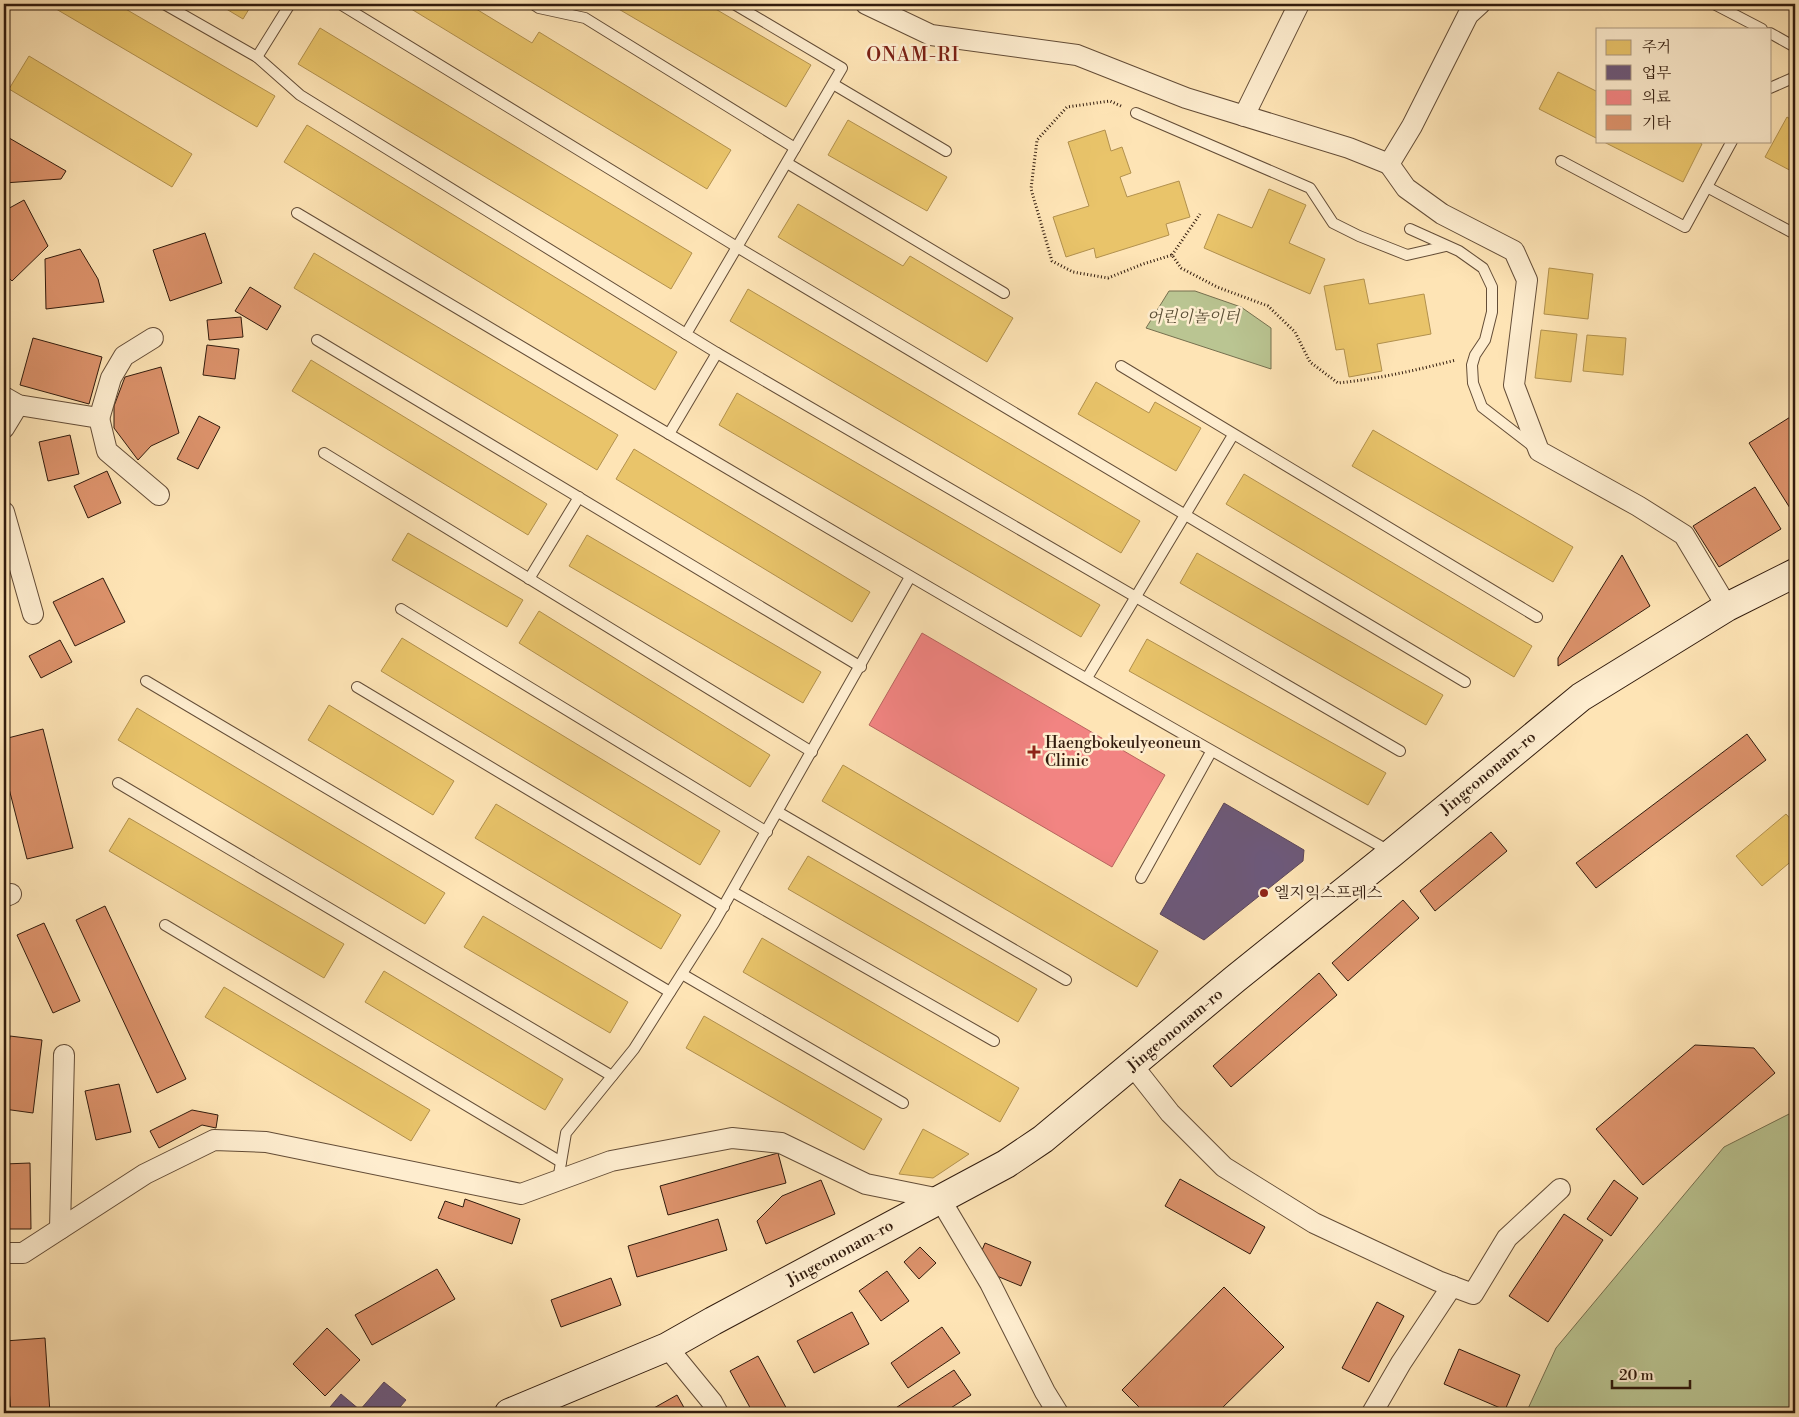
<svg xmlns="http://www.w3.org/2000/svg" width="1799" height="1417" viewBox="0 0 1799 1417" font-family="'Libre Bodoni','Noto Serif KR',serif">
<style>
.green{fill:#bac592;stroke:#767050}
.homes{fill:#e9c46a;stroke:#b2914e}
.offices{fill:#6d597a;stroke:#5b4659}
.health{fill:#f28482;stroke:#b8645f}
.building{fill:#dc926b;stroke:#311b0d}
.lines{fill:none;stroke-linecap:round;stroke-linejoin:round}
.service-casing{stroke:#644d37;stroke-width:12}
.minor-casing{stroke:#644d37;stroke-width:22}
.secondary-casing{stroke:#311b0d;stroke-width:30}
.path{stroke:#311b0d;stroke-width:3;stroke-dasharray:1 2.5;stroke-linecap:butt}
.service{stroke:#feedcf;stroke-width:10}
.minor{stroke:#feedcf;stroke-width:20}
.secondary{stroke:#feedcf;stroke-width:28}
.poi-dot{fill:#8f2418;stroke:#feedcf;stroke-width:2}
.labels{text-anchor:middle;dominant-baseline:central;stroke-width:5;stroke-linejoin:round;paint-order:stroke}
.park-label{font-size:16px;font-style:italic;fill:#5a4e35;stroke:#feedcf}
.poi-label{font-size:16px;fill:#311b0d;stroke:#feedcf;text-anchor:start}
.street-label{font-size:16px;fill:#311b0d;stroke:#feedcf}
.quarter-label{font-size:19px;letter-spacing:1px;fill:#7a1f14;stroke:#feedcf}
</style>
<rect width="100%" height="100%" fill="#fee4b5"/>
<filter id="stains"><feTurbulence type="fractalNoise" baseFrequency=".004" numOctaves="4"/><feColorMatrix values="0 0 0 0 .2 0 0 0 0 .09 0 0 0 0 .02 0 0 0 .5 -.17"/></filter>
<radialGradient id="worn" r=".72"><stop offset=".6" stop-color="#630" stop-opacity="0"/><stop offset="1" stop-color="#630" stop-opacity=".3"/></radialGradient>
<g class="green">
<path d="M1169,291H1195L1241,307L1271,328V369L1146,328Z"/>
<path d="M1795,1111V1413H1526L1556,1348L1724,1147Z"/>
</g>
<g class="homes">
<path d="M52,4H117L275,96L257,127L51,6Z"/>
<path d="M218,4H252L243,19Z"/>
<path d="M403,4H468L532,43L539,32L731,150L707,189Z"/>
<path d="M610,4H707L811,65L786,107Z"/>
<path d="M320,28L692,253L671,289L298,64Z"/>
<path d="M29,56L192,154L172,187L9,89Z"/>
<path d="M1558,72L1598,92V139L1539,109Z"/>
<path d="M1787,117L1795,122V173L1765,157Z"/>
<path d="M848,120L947,177L927,211L828,155Z"/>
<path d="M307,125L677,352L655,390L284,162Z"/>
<path d="M1105,130L1111,151L1122,147L1131,173L1120,177L1127,197L1179,181L1190,217L1166,224L1169,235L1096,258L1094,248L1066,257L1053,217L1089,206L1068,142Z"/>
<path d="M1602,141H1697L1702,144L1683,182Z"/>
<path d="M1269,189L1306,205L1289,243L1325,259L1310,294L1204,248L1218,214L1252,228Z"/>
<path d="M798,204L903,266L910,256L1013,318L987,362L778,237Z"/>
<path d="M314,253L618,435L597,470L294,288Z"/>
<path d="M1549,268L1593,274L1588,319L1544,314Z"/>
<path d="M1364,279L1369,304L1424,294L1431,334L1377,344L1382,371L1349,377L1344,349L1336,350L1324,286Z"/>
<path d="M748,289L1140,521L1121,553L730,321Z"/>
<path d="M1541,330L1577,334L1571,382L1535,378Z"/>
<path d="M1587,335L1626,338L1623,375L1583,371Z"/>
<path d="M311,360L547,504L528,535L292,391Z"/>
<path d="M1096,382L1149,413L1155,402L1201,428L1176,471L1078,414Z"/>
<path d="M737,393L1100,605L1081,637L719,425Z"/>
<path d="M1373,430L1573,547L1553,582L1352,466Z"/>
<path d="M634,449L870,592L852,622L616,479Z"/>
<path d="M1244,474L1532,646L1514,677L1226,504Z"/>
<path d="M408,533L523,600L507,627L392,560Z"/>
<path d="M587,535L821,672L803,703L569,566Z"/>
<path d="M1197,553L1443,695L1426,725L1180,583Z"/>
<path d="M539,611L770,755L750,787L519,643Z"/>
<path d="M402,638L720,831L700,865L381,671Z"/>
<path d="M1147,639L1386,773L1368,805L1129,671Z"/>
<path d="M329,705L454,781L433,815L308,740Z"/>
<path d="M137,708L445,893L425,924L118,740Z"/>
<path d="M843,765L1158,951L1137,987L822,801Z"/>
<path d="M496,804L681,915L661,949L475,838Z"/>
<path d="M1786,814L1795,824V858L1762,886L1736,856Z"/>
<path d="M129,818L344,944L324,978L109,851Z"/>
<path d="M808,856L1037,989L1018,1022L788,889Z"/>
<path d="M483,916L628,1002L610,1033L464,947Z"/>
<path d="M762,938L1019,1088L1000,1122L743,972Z"/>
<path d="M384,971L563,1079L545,1110L365,1002Z"/>
<path d="M224,987L430,1110L411,1141L205,1017Z"/>
<path d="M704,1016L882,1119L864,1150L686,1048Z"/>
<path d="M923,1129L969,1154L933,1178L899,1174Z"/>
</g>
<g class="offices">
<path d="M1224,803L1304,850L1303,861L1204,940L1160,914Z"/>
<path d="M384,1382L406,1400L395,1413H325L341,1394L360,1410Z"/>
</g>
<path class="health" d="M922,633L1165,775L1112,867L869,725Z"/>
<g class="building">
<path d="M4,135L66,171L61,179L4,183Z"/>
<path d="M24,200L48,246L12,281L4,273V211Z"/>
<path d="M205,233L222,283L170,301L153,250Z"/>
<path d="M80,249L98,279L104,302L46,309L45,259Z"/>
<path d="M250,287L281,306L267,330L235,311Z"/>
<path d="M241,317L243,337L209,340L207,320Z"/>
<path d="M33,338L102,357L89,404L20,385Z"/>
<path d="M207,345L239,349L235,379L203,375Z"/>
<path d="M161,367L179,433L151,446L138,460L114,428V406L125,377Z"/>
<path d="M1795,414V516L1749,443Z"/>
<path d="M199,416L220,427L198,469L177,459Z"/>
<path d="M70,435L79,474L48,481L39,442Z"/>
<path d="M107,471L121,503L88,518L74,486Z"/>
<path d="M1755,487L1781,529L1719,567L1693,526Z"/>
<path d="M1622,555L1650,606L1558,666V658Z"/>
<path d="M103,578L125,622L75,646L53,602Z"/>
<path d="M60,640L72,662L41,678L29,656Z"/>
<path d="M43,729L73,848L27,859L4,769V739Z"/>
<path d="M1747,734L1766,760L1596,888L1576,863Z"/>
<path d="M1491,832L1507,851L1435,911L1420,891Z"/>
<path d="M1403,900L1419,918L1348,981L1332,963Z"/>
<path d="M105,906L186,1079L157,1093L76,920Z"/>
<path d="M44,923L80,1001L53,1013L17,935Z"/>
<path d="M1319,973L1337,995L1231,1087L1213,1066Z"/>
<path d="M10,1036L42,1040L33,1113L4,1109V1086Z"/>
<path d="M1695,1045L1754,1048L1775,1073L1643,1185L1596,1129Z"/>
<path d="M119,1084L131,1132L96,1140L85,1091Z"/>
<path d="M192,1110L218,1115L216,1128L202,1125L159,1148L150,1131Z"/>
<path d="M778,1153L786,1183L668,1215L660,1186Z"/>
<path d="M30,1163L31,1229H4V1164Z"/>
<path d="M1180,1179L1265,1227L1250,1254L1165,1206Z"/>
<path d="M821,1180L835,1214L766,1244L757,1221L782,1196Z"/>
<path d="M1614,1180L1638,1198L1611,1236L1587,1219Z"/>
<path d="M465,1199L520,1219L512,1244L438,1218L445,1201L463,1207Z"/>
<path d="M1564,1214L1603,1240L1548,1322L1509,1296Z"/>
<path d="M718,1219L727,1250L637,1277L628,1246Z"/>
<path d="M985,1243L1031,1262L1021,1286L975,1267Z"/>
<path d="M920,1247L936,1263L919,1279L904,1262Z"/>
<path d="M437,1269L455,1299L372,1345L355,1315Z"/>
<path d="M887,1271L909,1301L881,1321L859,1291Z"/>
<path d="M611,1278L621,1305L561,1327L551,1300Z"/>
<path d="M1224,1287L1284,1347L1217,1413H1145L1122,1390Z"/>
<path d="M1377,1302L1404,1316L1369,1382L1342,1368Z"/>
<path d="M852,1312L869,1344L814,1373L797,1341Z"/>
<path d="M942,1327L960,1353L908,1388L891,1363Z"/>
<path d="M327,1328L360,1360L325,1396L293,1364Z"/>
<path d="M45,1338L50,1413H11L5,1341Z"/>
<path d="M1459,1349L1520,1375L1505,1410L1444,1384Z"/>
<path d="M758,1356L789,1413H753L730,1371Z"/>
<path d="M954,1370L971,1395L943,1413H888Z"/>
<path d="M677,1395L687,1413H645Z"/>
</g>
<g class="lines">
<g class="service-casing">
<g id="service">
<path d="M164,4L257,57L300,95L686,334"/>
<path d="M340,4L737,247L1465,682"/>
<path d="M533,4L539,8L585,18L795,148"/>
<path d="M1714,4L1762,29"/>
<path d="M1770,33L1795,47"/>
<path d="M257,57L290,4"/>
<path d="M833,84L946,151"/>
<path d="M1770,88L1795,77"/>
<path d="M1136,113L1310,188L1333,223L1359,236L1407,255L1446,246"/>
<path d="M1561,161L1685,227L1732,141"/>
<path d="M787,163L1004,293"/>
<path d="M1707,187L1795,234"/>
<path d="M297,213C660,429 1023,646 1391,852"/>
<path d="M1410,229L1459,251L1483,268L1492,287V312L1485,340L1475,355L1472,365L1473,383L1482,407L1535,448"/>
<path d="M317,340L861,667"/>
<path d="M717,353L1400,751"/>
<path d="M1121,366L1537,617"/>
<path d="M669,434L717,353L686,334L842,68L734,4"/>
<path d="M324,453L812,752"/>
<path d="M529,579L579,497"/>
<path d="M401,609L767,832"/>
<path d="M1087,678L1233,435"/>
<path d="M146,681L670,992"/>
<path d="M357,687L724,907"/>
<path d="M118,783L612,1076"/>
<path d="M778,812L1066,980"/>
<path d="M1141,878L1211,752"/>
<path d="M733,892L994,1041"/>
<path d="M165,925L561,1162"/>
<path d="M682,974L903,1103"/>
<path d="M558,1180L566,1133L634,1049L714,923L910,577"/>
</g>
</g>
<g class="minor-casing">
<g id="minor">
<path d="M866,4L931,35L1077,55L1186,98L1349,148L1389,164"/>
<path d="M1480,4L1468,15L1412,126L1389,164L1406,188L1442,214L1514,251L1527,280L1514,385L1539,451L1638,506L1684,535L1727,607"/>
<path d="M1244,116L1299,4"/>
<path d="M4,397L18,405L99,418L107,451L159,495"/>
<path d="M99,419L111,378L124,356L153,338"/>
<path d="M4,428L18,405"/>
<path d="M4,512L33,614"/>
<path d="M4,897L11,894"/>
<path d="M1133,1066L1170,1113L1224,1167L1314,1223L1438,1281L1473,1294L1507,1238L1560,1189"/>
<path d="M60,1229L64,1055"/>
<path d="M4,1253H23L145,1174L214,1140L266,1142L521,1194L611,1161L732,1138L781,1143L866,1184L940,1199L990,1283L1045,1392L1058,1413"/>
<path d="M667,1347L712,1402L718,1413"/>
<path d="M1372,1413L1401,1363L1452,1286"/>
</g>
</g>
<g class="secondary-casing">
<path id="secondary" d="M509,1413L667,1347L713,1321L1006,1164L1043,1139L1235,979L1392,853L1581,697L1727,607L1795,573"/>
</g>
<g class="path">
<path d="M1121,106L1110,101L1067,107L1037,140L1031,189L1052,261L1073,272L1108,278L1143,264L1172,255L1181,268L1217,287L1268,306L1295,332L1310,362L1338,383C1378,379 1417,370 1456,360"/>
<path d="M1172,255L1200,214"/>
</g>
<use href="#service" class="service"/>
<use href="#minor" class="minor"/>
<use href="#secondary" class="secondary"/>
</g>
<g class="poi-dot">
<path d="M1031.5 744.5h5v5h5v5h-5v5h-5v-5h-5v-5h5z"/>
<circle cx="1264" cy="893" r="5"/>
</g>
<g class="labels">
<g class="park-label">
<text x="1193" y="317">어린이놀이터</text>
</g>
<g class="poi-label">
<text x="1045" y="743">Haengbokeulyeoneun<tspan x="1045" dy="18">Clinic</tspan></text>
<text x="1274" y="893">엘지익스프레스</text>
</g>
<g class="street-label">
<text transform="translate(1488 773) rotate(-40)">Jingeononam-ro</text>
<text transform="translate(1175 1030) rotate(-40)">Jingeononam-ro</text>
<text transform="translate(840 1253) rotate(-29)">Jingeononam-ro</text>
</g>
<g class="quarter-label">
<text x="913" y="55">ONAM-RI</text>
</g>
</g>
<rect width="1799" height="1417" fill="none" stroke="#fee4b5" stroke-width="20"/>
<rect x="5" y="5" width="1789" height="1407" fill="none" stroke="#311b0d" stroke-width="2.5"/>
<rect x="10" y="10" width="1779" height="1397" fill="none" stroke="#311b0d"/>
<rect x="1596" y="28" width="175" height="115" fill="#feedcf" stroke="#ac9981"/>
<rect x="1606" y="40" width="25" height="15" fill="#e9c46a" stroke="#ac9981"/>
<text x="1642" y="52" font-size="15" fill="#311b0d">주거</text>
<rect x="1606" y="65" width="25" height="15" fill="#6d597a" stroke="#ac9981"/>
<text x="1642" y="78" font-size="15" fill="#311b0d">업무</text>
<rect x="1606" y="90" width="25" height="15" fill="#f28482" stroke="#ac9981"/>
<text x="1642" y="102" font-size="15" fill="#311b0d">의료</text>
<rect x="1606" y="115" width="25" height="15" fill="#dc926b" stroke="#ac9981"/>
<text x="1642" y="128" font-size="15" fill="#311b0d">기타</text>
<path d="M1612 1380v8h78v-8" fill="none" stroke="#311b0d" stroke-width="2.5"/>
<text x="1619" y="1380" font-size="15" fill="#311b0d" stroke="#feedcf" stroke-width="4" paint-order="stroke">20 m</text>
<rect width="100%" height="100%" filter="url(#stains)"/>
<rect width="100%" height="100%" fill="url(#worn)"/>
</svg>
